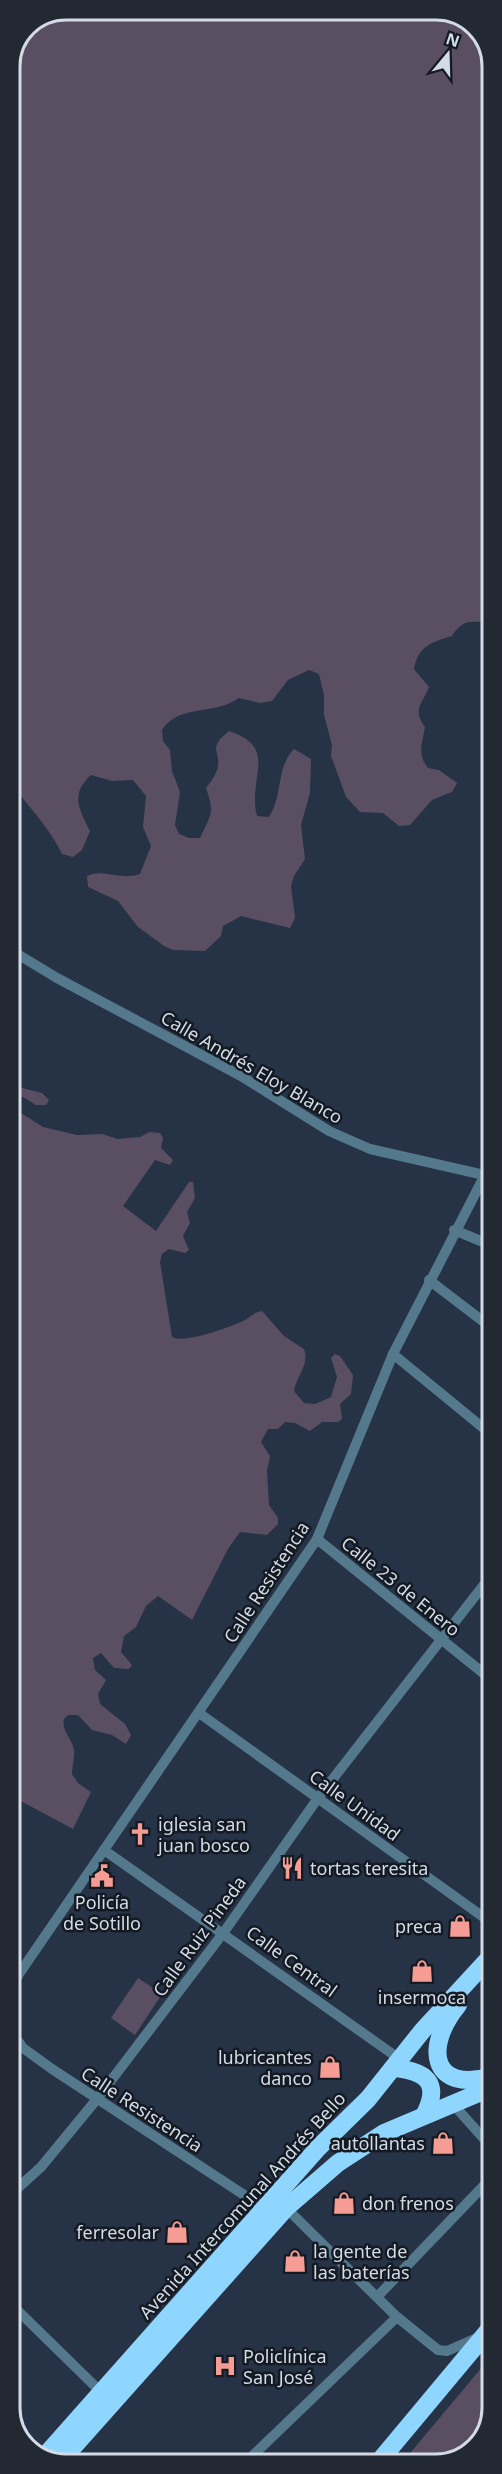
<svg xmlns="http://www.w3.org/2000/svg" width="502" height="2474" viewBox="0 0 502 2474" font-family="'Noto Sans',sans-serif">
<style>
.green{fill:#594e62}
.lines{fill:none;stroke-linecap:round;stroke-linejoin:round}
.street{stroke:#54788c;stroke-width:10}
.highway{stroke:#8fd6ff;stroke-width:18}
.labels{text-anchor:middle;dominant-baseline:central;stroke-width:5;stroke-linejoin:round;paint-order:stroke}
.street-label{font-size:18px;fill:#d3dbe7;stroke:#141a22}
.poi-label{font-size:18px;fill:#d3dbe7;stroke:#141a22;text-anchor:start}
.rim{fill:none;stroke:#d3dbe7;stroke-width:3}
</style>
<rect width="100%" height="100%" fill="#263245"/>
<g class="green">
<path d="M66,9H443L476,25L492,58L493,621C473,624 465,616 452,636C432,642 418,646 414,669L429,687C422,705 412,709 425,727C422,744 417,754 428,768L439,770L457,783L452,792L432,800L410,825L399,826L383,813L360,812L346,797L331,756L332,745L324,715V695L319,674L309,670L288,680L272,701L260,703L239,698C213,716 178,704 162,730L163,741L170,750L172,771L180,792L175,825L179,834L189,838H200C211,814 215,814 206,788C210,783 215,776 217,770C223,752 205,750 229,731C280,748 247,777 257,816L269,817C283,796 276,767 294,749L311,759L310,793L301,825L305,859L294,876L291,886L295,918L290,928L241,916L223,926L221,936L205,951L173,950L164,946L138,927L118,901L88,887L87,876C104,868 119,881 140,874L151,846L143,827L146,796L133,780L112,781L91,775C70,794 79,809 90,831L82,850L73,857L62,854C48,825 28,807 9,780V534L19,512L9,504V65L26,25Z"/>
<path d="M9,1062L16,1067L11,1076L14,1086L42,1093L49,1100L46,1105H36L23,1097L9,1100Z"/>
<path d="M9,1109L21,1113L43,1127L77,1135L102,1134L118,1139L140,1137L150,1132L160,1133L163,1138L161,1148L173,1160L170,1165L155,1160L123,1206L156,1231L189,1182H193L195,1198L187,1212L190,1223L183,1236L189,1250L185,1253L169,1249L162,1254L160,1262L172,1337C184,1344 227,1328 241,1322C249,1319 253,1312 262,1311L284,1336L304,1349C310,1364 296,1377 294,1391L304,1403L315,1404L331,1397L337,1377L331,1358L335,1354L340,1356L353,1375L351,1394L340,1404L342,1419L338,1422H322L310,1431L295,1423L285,1422L278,1429H268L261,1442L270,1456L267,1471L269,1505L278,1518V1524L267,1535L240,1532L228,1549L192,1620L158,1596L146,1606L136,1627L124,1636L121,1652L132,1665L129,1669L114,1668L101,1653L93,1658L95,1670L106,1680L98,1694L100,1704L125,1724L131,1735L126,1744L112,1735L92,1730L78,1715H68L64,1719C61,1731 72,1738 74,1750C75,1757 72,1766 72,1774L78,1783L91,1792L73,1829L13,1797L9,1802Z"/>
<path d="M138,1978L162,1994L135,2035L111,2018Z"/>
<path d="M493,2354V2409L479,2445L444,2464H401Z"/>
</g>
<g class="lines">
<g class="street">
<path d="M9,949L57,978L241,1076L329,1131L370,1149L493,1177"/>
<path d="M454,1230L493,1246"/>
<path d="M429,1280L493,1329"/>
<path d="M393,1354L493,1436"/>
<path d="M317,1539L493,1681"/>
<path d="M199,1713L493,1924"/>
<path d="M104,1850L401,2060"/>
<path d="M9,1992L19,1974L317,1539L393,1354L493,1159"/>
<path d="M9,2028L23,2048L52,2069L264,2208"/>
<path d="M452,2103L493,2149"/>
<path d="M9,2196L41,2167L97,2099L224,1932L318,1798L493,1573"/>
<path d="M286,2208L397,2317L438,2350L447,2351L479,2337"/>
<path d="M377,2297L493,2176"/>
<path d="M10,2303L102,2393"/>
<path d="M243,2465L397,2317"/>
</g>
<g class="highway">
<path d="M458,2005C424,2046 430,2094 493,2076"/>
<path d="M394,2068C425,2071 441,2082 425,2114"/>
<path d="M44,2457L318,2148L368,2099L423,2030L493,1954"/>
<path d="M58,2464L286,2208L338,2163L384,2133L493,2087"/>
<path d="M377,2464L493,2325"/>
</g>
</g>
<defs>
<g id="church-bare" transform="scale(1.8)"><path d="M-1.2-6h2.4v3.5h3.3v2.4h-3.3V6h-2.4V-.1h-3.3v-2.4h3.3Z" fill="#f59c95" stroke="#141a22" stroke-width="2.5" paint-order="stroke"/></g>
<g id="restaurant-bare" transform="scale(1.8)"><path d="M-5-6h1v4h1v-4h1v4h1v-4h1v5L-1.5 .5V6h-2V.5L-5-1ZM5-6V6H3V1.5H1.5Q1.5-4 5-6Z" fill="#f59c95" stroke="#141a22" stroke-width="2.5" paint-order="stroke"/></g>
<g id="civic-bare" transform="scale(1.8)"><path d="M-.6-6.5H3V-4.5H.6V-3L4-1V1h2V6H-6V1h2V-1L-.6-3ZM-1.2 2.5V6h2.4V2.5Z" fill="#f59c95" stroke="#141a22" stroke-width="2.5" paint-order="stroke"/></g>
<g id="shop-bare" transform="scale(1.8)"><path d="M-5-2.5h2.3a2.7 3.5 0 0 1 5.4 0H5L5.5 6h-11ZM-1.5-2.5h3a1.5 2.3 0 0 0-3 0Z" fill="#f59c95" stroke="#141a22" stroke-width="2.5" paint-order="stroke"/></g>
<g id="hospital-bare" transform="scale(1.8)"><path d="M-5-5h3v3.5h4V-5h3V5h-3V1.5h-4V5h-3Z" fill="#f59c95" stroke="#141a22" stroke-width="2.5" paint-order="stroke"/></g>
</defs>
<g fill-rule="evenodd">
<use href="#church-bare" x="140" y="1834"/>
<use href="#restaurant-bare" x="292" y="1868"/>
<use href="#civic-bare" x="102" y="1876"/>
<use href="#shop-bare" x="460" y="1926"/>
<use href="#shop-bare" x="422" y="1971"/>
<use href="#shop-bare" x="330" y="2067"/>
<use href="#shop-bare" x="443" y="2143"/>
<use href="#shop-bare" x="344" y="2203"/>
<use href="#shop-bare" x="177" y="2232"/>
<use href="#shop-bare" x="295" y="2261"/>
<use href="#hospital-bare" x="225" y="2366"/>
</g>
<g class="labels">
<g class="street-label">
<text transform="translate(252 1067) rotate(30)">Calle Andrés Eloy Blanco</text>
<text transform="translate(266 1582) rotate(-57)">Calle Resistencia</text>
<text transform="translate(401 1586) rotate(39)">Calle 23 de Enero</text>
<text transform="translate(355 1805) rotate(36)">Calle Unidad</text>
<text transform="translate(199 1936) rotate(-54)">Calle Ruiz Pineda</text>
<text transform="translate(292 1961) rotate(36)">Calle Central</text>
<text transform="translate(142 2109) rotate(33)">Calle Resistencia</text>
<text transform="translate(242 2205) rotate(-48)">Avenida Intercomunal Andrés Bello</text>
</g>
<g class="poi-label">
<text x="158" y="1824">iglesia san<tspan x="158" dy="21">juan bosco</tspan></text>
<text x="310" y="1868">tortas teresita</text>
<text x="102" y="1902" text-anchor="middle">Policía<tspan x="102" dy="21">de Sotillo</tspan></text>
<text x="442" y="1926" text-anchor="end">preca</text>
<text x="422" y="1997" text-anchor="middle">insermoca</text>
<text x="312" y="2057" text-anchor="end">lubricantes<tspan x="312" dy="21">danco</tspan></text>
<text x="425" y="2143" text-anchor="end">autollantas</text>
<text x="362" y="2203">don frenos</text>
<text x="159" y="2232" text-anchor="end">ferresolar</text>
<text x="313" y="2251">la gente de<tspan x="313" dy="21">las baterías</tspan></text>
<text x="243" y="2356">Policlínica<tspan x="243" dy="21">San José</tspan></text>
</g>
</g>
<path d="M0 0H502V2474H0ZM66 20H436A46 46 0 0 1 482 66V2408A46 46 0 0 1 436 2454H66A46 46 0 0 1 20 2408V66A46 46 0 0 1 66 20Z" fill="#232932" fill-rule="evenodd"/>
<path class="rim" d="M66 20H436A46 46 0 0 1 482 66V2408A46 46 0 0 1 436 2454H66A46 46 0 0 1 20 2408V66A46 46 0 0 1 66 20Z"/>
<g transform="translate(448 54) rotate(19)" stroke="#141a22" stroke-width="4.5" paint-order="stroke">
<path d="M0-4.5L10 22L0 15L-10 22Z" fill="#d3dbe7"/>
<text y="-9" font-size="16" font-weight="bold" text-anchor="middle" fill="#d3dbe7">N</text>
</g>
</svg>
